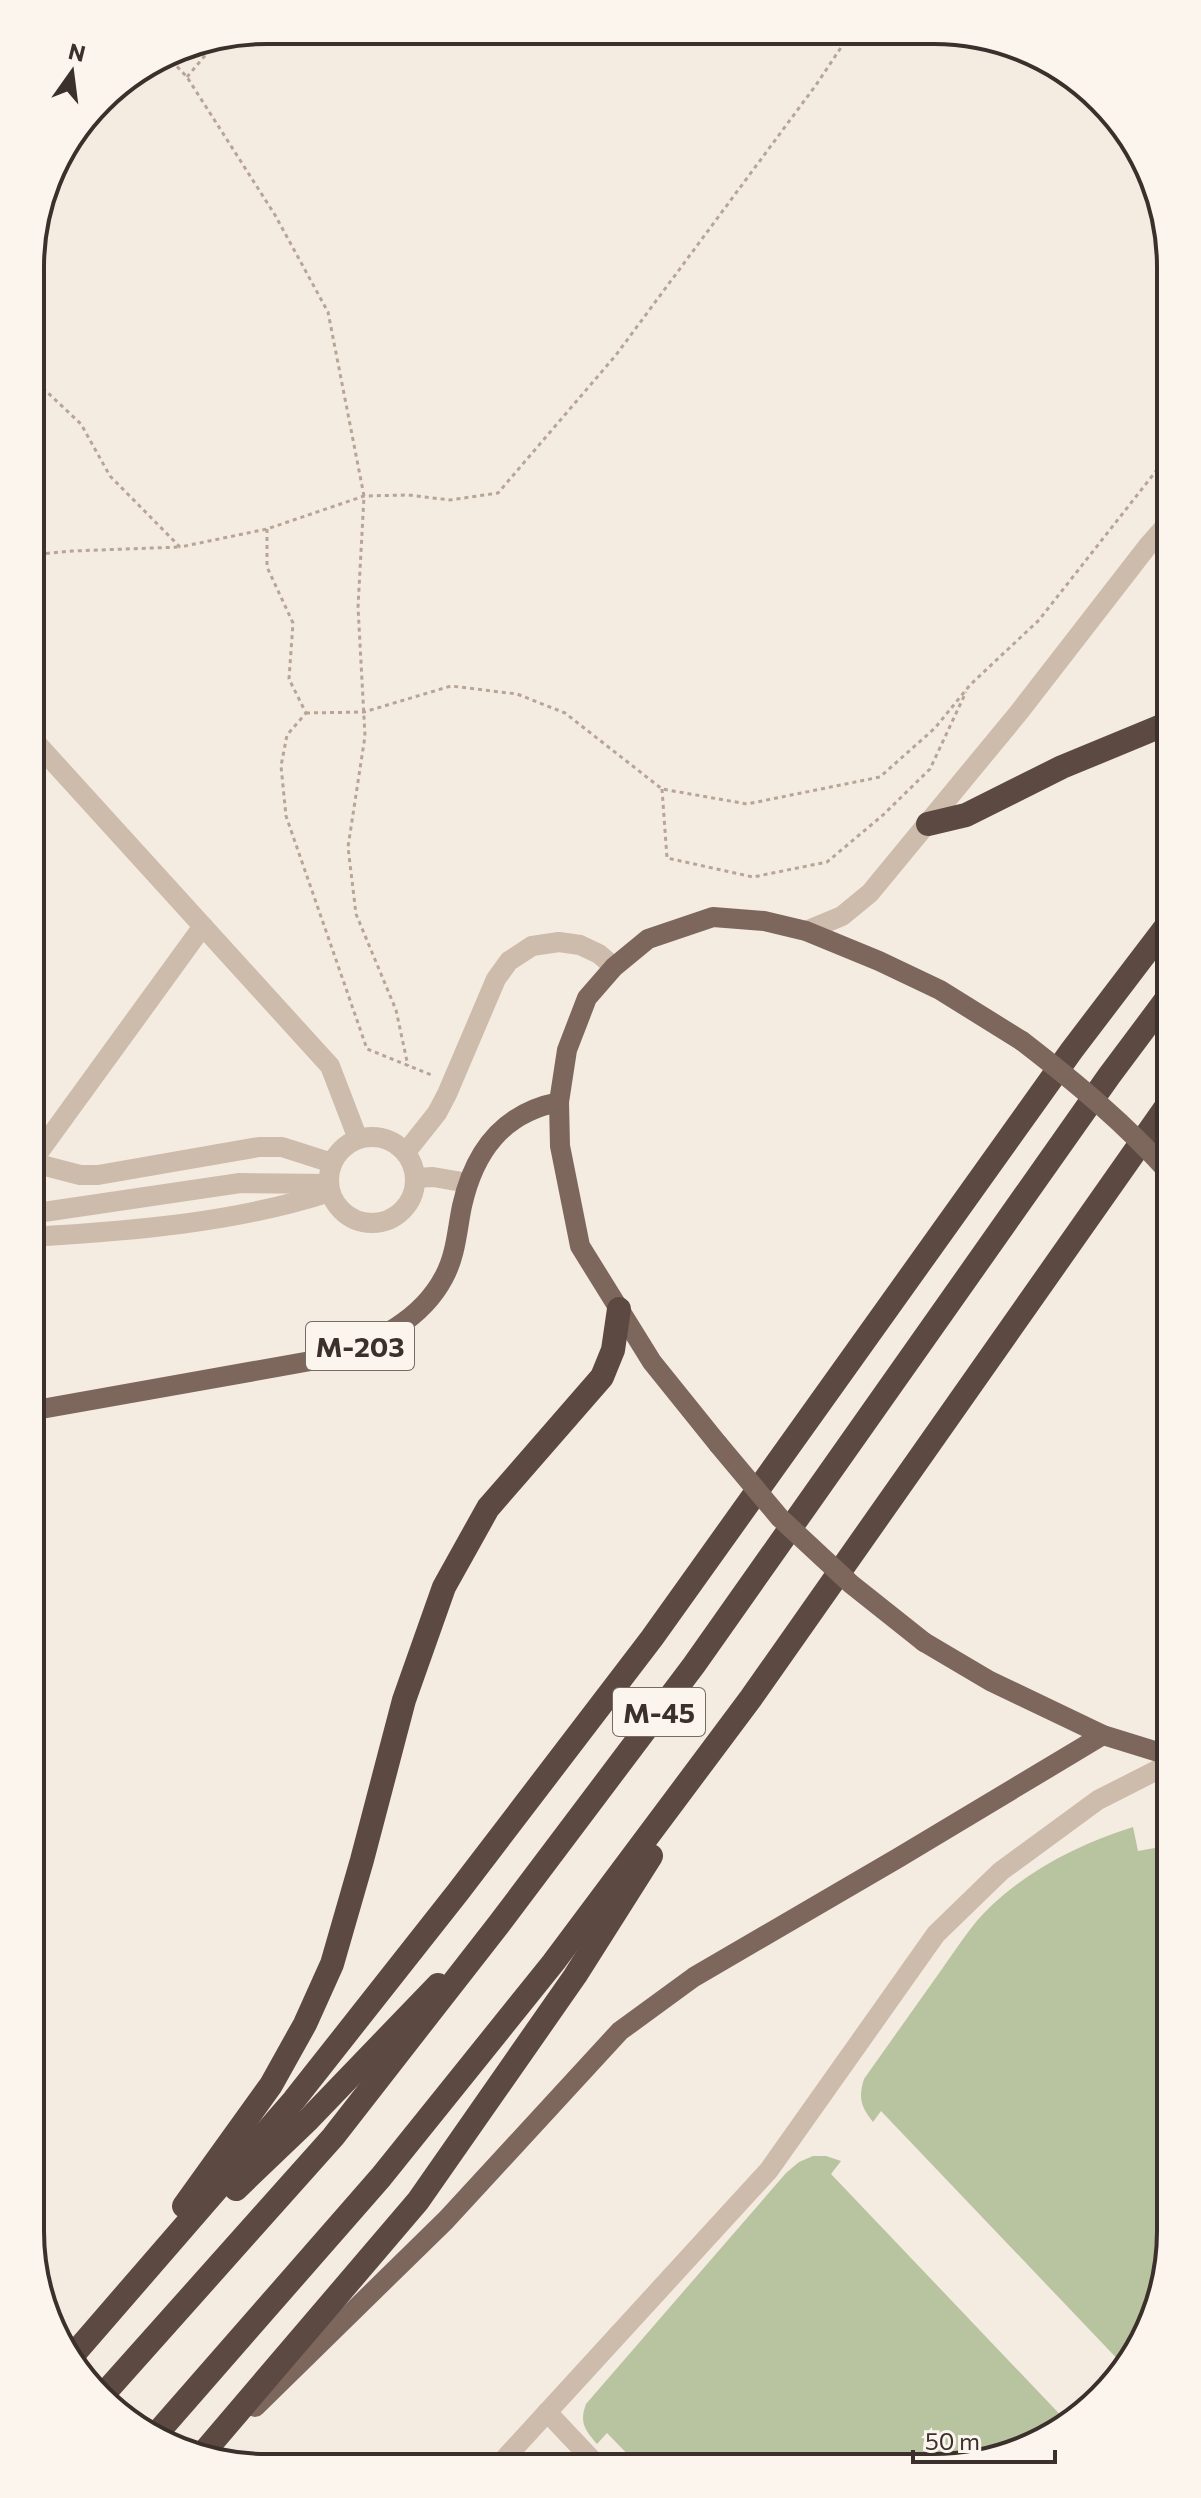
<svg xmlns="http://www.w3.org/2000/svg" width="1201" height="2498" viewBox="0 0 1201 2498" font-family="Commissioner,sans-serif">
<style>
.green{fill:#b8c4a0}
.lines{fill:none;stroke-linecap:round;stroke-linejoin:round}
.path{stroke:#b9a596;stroke-width:3;stroke-dasharray:4 4;stroke-linecap:butt}
.minor{stroke:#cdbbac;stroke-width:20}
.major{stroke:#7d675c;stroke-width:20}
.highway{stroke:#5c4a42;stroke-width:24}
.major-bridge{stroke:#7d675c;stroke-width:20}
.labels{text-anchor:middle;dominant-baseline:central;stroke-width:6;stroke-linejoin:round;paint-order:stroke}
.shield{fill:#fbf5ee;stroke:#756b66;stroke-width:2}
.shield-label{font-size:28px;font-weight:bold;fill:#3b302b}
.rim{fill:none;stroke:#3b302b;stroke-width:4}
</style>
<rect width="100%" height="100%" fill="#f4ebe1"/>
<g class="green">
<path d="M1133,1827L1138,1851L1171,1845L1170,2247L1153,2322L1126,2368L881,2111L873,2122C861,2107 858,2098 864,2079C890,2042 916,2006 942,1969C957,1948 971,1925 990,1907C1031,1868 1080,1844 1133,1827Z"/>
<path d="M813,2156H826L841,2161L831,2174L1070,2425L1010,2456L934,2468L640,2467L607,2433L597,2444C585,2430 579,2423 586,2404L786,2173L799,2162Z"/>
</g>
<g class="lines">
<g class="path">
<path d="M166,55L187,77L275,215L328,312L364,496L358,607L365,736L348,847L356,914L396,1010L408,1066"/>
<path d="M187,77L219,39"/>
<path d="M31,377L81,424L110,476L180,547L267,529L364,496L408,495L450,500L498,493L616,355L816,85L850,34"/>
<path d="M267,529V567L293,623L289,679L306,713L287,735L281,766L286,816L367,1049L434,1076"/>
<path d="M30,555L72,551L180,547"/>
<path d="M306,713L364,712L451,686L517,694L565,713L662,789L747,804L880,777L935,728L970,685L1039,620L1171,452"/>
<path d="M662,789L667,858L753,877L827,862L883,815L930,769L966,692"/>
</g>
<g class="minor">
<path d="M30,736L330,1066L358,1139"/>
<path d="M806,931L842,916L870,893L1020,711L1147,547L1171,520"/>
<circle cx="372" cy="1180" r="43"/>
<path d="M406,1152L437,1113L447,1094L496,979L509,961L532,946L559,942L580,945L599,954L614,967"/>
<path d="M30,1162L80,1175H98L259,1147H282L332,1163"/>
<path d="M31,1163L203,926"/>
<path d="M416,1178L433,1177L468,1183"/>
<path d="M30,1214L240,1183L329,1184"/>
<path d="M30,1237C131,1231 234,1223 330,1192"/>
<path d="M547,2412L599,2467"/>
<path d="M497,2467L769,2170L936,1934L1001,1871L1098,1800L1171,1763"/>
</g>
<g class="major">
<path d="M30,1411L333,1357C377,1340 421,1321 444,1277C456,1255 457,1230 462,1206C474,1152 502,1113 559,1102"/>
<path d="M718,1444L652,1362L580,1246L560,1146L559,1102L567,1050L587,998L614,967L648,939L713,917L764,921L806,931L879,961L940,990L1022,1041"/>
<path d="M924,1642L990,1681L1103,1735L1171,1756"/>
<path d="M255,2407L446,2220L620,2031L694,1977L898,1858L1103,1735"/>
</g>
<g class="highway">
<path d="M928,824L966,815L1062,767L1171,722"/>
<path d="M236,2189L309,2119L438,1985"/>
<path d="M184,2206L271,2085L305,2024L332,1964L362,1860L404,1700L444,1587L488,1508L602,1377L613,1350L619,1309"/>
<path d="M74,2354L294,2100L458,1892L652,1638L1072,1050L1171,920"/>
<path d="M102,2396L333,2137L499,1924L694,1665L1109,1076L1171,993"/>
<path d="M159,2431L381,2177L553,1963L751,1698L1171,1100"/>
<path d="M204,2452L418,2201L575,1976L651,1856"/>
</g>
<g class="major-bridge">
<path d="M1022,1041C1075,1082 1126,1124 1171,1175"/>
<path d="M718,1444L780,1518L851,1584L924,1642"/>
</g>
</g>
<g class="labels">
<g class="shield">
<rect x="306" y="1322" width="108" height="48" rx="6"/>
<rect x="613" y="1688" width="92" height="48" rx="6"/>
</g>
<g class="shield-label">
<text x="360" y="1346">M-203</text>
<text x="659" y="1712">M-45</text>
</g>
</g>
<path d="M0 0H1201V2498H0ZM267 44H934A223 223 0 0 1 1157 267V2231A223 223 0 0 1 934 2454H267A223 223 0 0 1 44 2231V267A223 223 0 0 1 267 44Z" fill="#fbf5ee" fill-rule="evenodd"/>
<path class="rim" d="M267 44H934A223 223 0 0 1 1157 267V2231A223 223 0 0 1 934 2454H267A223 223 0 0 1 44 2231V267A223 223 0 0 1 267 44Z"/>
<g transform="translate(72 72) rotate(14)" stroke="#fbf5ee" stroke-width="6" paint-order="stroke">
<path d="M0-6L14 30L0 20L-14 30Z" fill="#3b302b"/>
<text y="-12" font-size="22" font-weight="bold" text-anchor="middle" fill="#3b302b">N</text>
</g>
<path d="M913 2450v12h142v-12" fill="none" stroke="#3b302b" stroke-width="4"/>
<text x="925" y="2450" font-size="24" fill="#3b302b" stroke="#fbf5ee" stroke-width="6" paint-order="stroke">50 m</text>
</svg>
